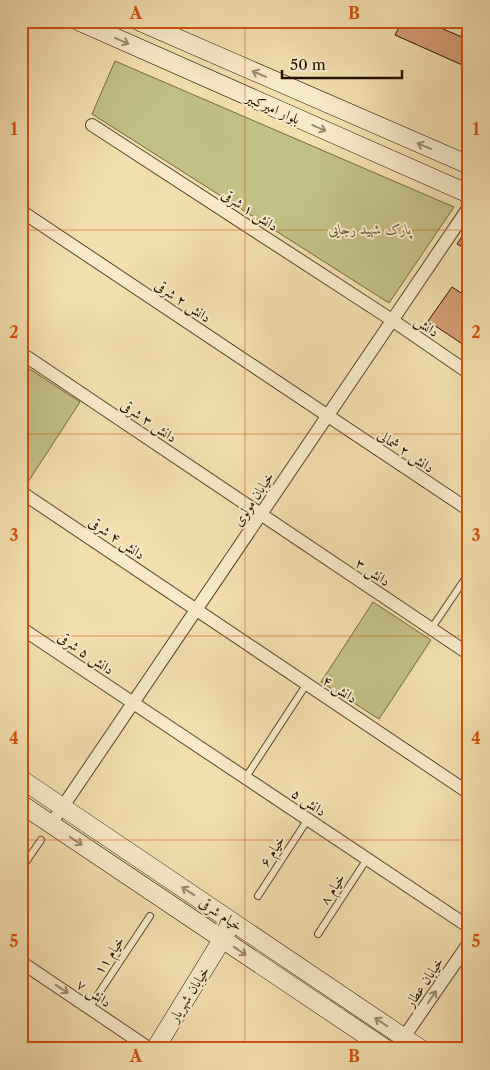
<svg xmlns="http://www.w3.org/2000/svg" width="490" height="1070" viewBox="0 0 490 1070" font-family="'Libre Caslon Text',Amiri,serif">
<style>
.green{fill:#c2c085;stroke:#746842}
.building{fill:#d79d74;stroke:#251100}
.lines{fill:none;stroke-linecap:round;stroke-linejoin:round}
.lane-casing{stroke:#58442c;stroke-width:8}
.street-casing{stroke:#58442c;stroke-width:14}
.secondary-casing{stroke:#251100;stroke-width:19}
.lane{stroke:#f7eaca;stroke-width:6}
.street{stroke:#f7eaca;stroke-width:12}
.secondary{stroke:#f7eaca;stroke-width:18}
.oneway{stroke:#98886f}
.grid{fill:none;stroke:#d4520b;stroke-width:1;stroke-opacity:0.55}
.labels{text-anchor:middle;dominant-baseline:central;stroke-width:4;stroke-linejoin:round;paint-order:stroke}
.street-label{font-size:14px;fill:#251100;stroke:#f7eaca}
.park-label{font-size:14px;font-style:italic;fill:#5c4e2f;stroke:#f7eaca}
.neatline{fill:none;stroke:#d4520b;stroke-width:2}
.grid-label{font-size:16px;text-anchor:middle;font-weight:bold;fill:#d4520b}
</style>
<rect width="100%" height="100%" fill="#f3dfae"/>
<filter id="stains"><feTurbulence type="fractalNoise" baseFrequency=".004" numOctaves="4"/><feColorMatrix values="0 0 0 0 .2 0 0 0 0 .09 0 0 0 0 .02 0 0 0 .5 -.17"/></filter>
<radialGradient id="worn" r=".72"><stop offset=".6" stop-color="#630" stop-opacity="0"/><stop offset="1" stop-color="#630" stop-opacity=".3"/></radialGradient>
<g class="green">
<path d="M115,61L454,207L389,303L92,114Z"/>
<path d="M22,364L80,402L28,482L21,477Z"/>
<path d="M373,602L431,640L379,719L321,682Z"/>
</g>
<g class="building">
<path d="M397,21H446L443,29L462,37L468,25L458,21H469V68L395,35L401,23Z"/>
<path d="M469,226V250L457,244Z"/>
<path d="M452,287L469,298V344L467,347L428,321Z"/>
</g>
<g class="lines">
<g class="lane-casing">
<g id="lane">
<path d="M431,629L469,573"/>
<path d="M246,777L306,685"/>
<path d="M21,869L41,840"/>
<path d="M258,896L308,819"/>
<path d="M318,934L367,859"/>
<path d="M89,1008L150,916"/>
</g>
</g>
<g class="street-casing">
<g id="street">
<path d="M92,125L392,320L469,373"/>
<path d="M21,211L469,510"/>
<path d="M21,353L469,654"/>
<path d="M21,492L469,793"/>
<path d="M21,628L469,927"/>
<path d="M51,824L469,207"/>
<path d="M21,962L150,1049"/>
<path d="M404,1037L469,943"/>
</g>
</g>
<g class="secondary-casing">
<g id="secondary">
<path d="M78,21L469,194"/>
<path d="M138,21L469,165"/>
<path d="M21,779L421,1049"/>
<path d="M21,804L386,1049"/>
<path d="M155,1049L228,930"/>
</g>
</g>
<use href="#lane" class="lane"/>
<use href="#street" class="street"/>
<use href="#secondary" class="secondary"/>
</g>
<defs><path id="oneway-shaft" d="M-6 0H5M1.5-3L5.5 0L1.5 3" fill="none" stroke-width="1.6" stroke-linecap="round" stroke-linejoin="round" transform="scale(1.25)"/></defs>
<g class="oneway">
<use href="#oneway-shaft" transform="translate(122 41) rotate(24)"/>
<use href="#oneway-shaft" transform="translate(259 74) rotate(-157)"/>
<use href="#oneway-shaft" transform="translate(319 128) rotate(24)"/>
<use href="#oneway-shaft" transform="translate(424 146) rotate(-157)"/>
<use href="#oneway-shaft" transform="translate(76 841) rotate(34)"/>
<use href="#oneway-shaft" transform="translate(188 891) rotate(-146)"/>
<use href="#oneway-shaft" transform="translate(240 951) rotate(34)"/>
<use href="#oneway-shaft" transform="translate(62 989) rotate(34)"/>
<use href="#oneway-shaft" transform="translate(432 997) rotate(-56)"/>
<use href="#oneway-shaft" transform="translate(381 1022) rotate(-146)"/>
</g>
<path class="grid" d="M245,21V1049M21,230H469M21,434H469M21,636H469M21,840H469"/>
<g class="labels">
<g class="street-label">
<text transform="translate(273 108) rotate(24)">بلوار امیرکبیر</text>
<text transform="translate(250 210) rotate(33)">دانش ۱ شرقی</text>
<text transform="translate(183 301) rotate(34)">دانش ۲ شرقی</text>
<text transform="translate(427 326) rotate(35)">دانش</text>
<text transform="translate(149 421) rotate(34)">دانش ۳ شرقی</text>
<text transform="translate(406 451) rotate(34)">دانش ۲ شمالی</text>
<text transform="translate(253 499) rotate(-56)">خیابان مولوی</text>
<text transform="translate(117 538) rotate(34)">دانش ۴ شرقی</text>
<text transform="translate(373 572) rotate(34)">دانش ۳</text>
<text transform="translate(86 653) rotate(34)">دانش ۵ شرقی</text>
<text transform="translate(340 689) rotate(34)">دانش ۴</text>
<text transform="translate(309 802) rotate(34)">دانش ۵</text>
<text transform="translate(272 851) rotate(-57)">خیام ۶</text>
<text transform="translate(332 889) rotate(-57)">خیام ۸</text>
<text transform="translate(221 914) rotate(34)">خیام شرقی</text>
<text transform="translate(109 955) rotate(-56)">خیام ۱۱</text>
<text transform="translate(424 982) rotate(-56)">خیابان عطار</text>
<text transform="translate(94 993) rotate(34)">دانش ۷</text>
<text transform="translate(189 994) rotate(-58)">خیابان شهریار</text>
</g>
<g class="park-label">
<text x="370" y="229">پارک شهید رجایی</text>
</g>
</g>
<rect width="490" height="1070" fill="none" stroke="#f3dfae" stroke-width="55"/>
<path d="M282 70v8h120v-8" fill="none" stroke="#251100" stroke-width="2.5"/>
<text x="290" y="70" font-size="15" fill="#251100" stroke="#f7eaca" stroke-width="4" paint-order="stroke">50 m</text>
<rect x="28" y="28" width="434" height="1014" class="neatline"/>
<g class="grid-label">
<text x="136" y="19">A</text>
<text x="354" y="19">B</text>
<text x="14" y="135">1</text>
<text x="476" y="135">1</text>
<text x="14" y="338">2</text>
<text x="476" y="338">2</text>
<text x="14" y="541">3</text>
<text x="476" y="541">3</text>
<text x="14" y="744">4</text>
<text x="476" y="744">4</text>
<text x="14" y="947">5</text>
<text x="476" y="947">5</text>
<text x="136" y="1062">A</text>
<text x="354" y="1062">B</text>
</g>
<rect width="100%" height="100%" filter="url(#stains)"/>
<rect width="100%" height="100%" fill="url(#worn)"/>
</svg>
